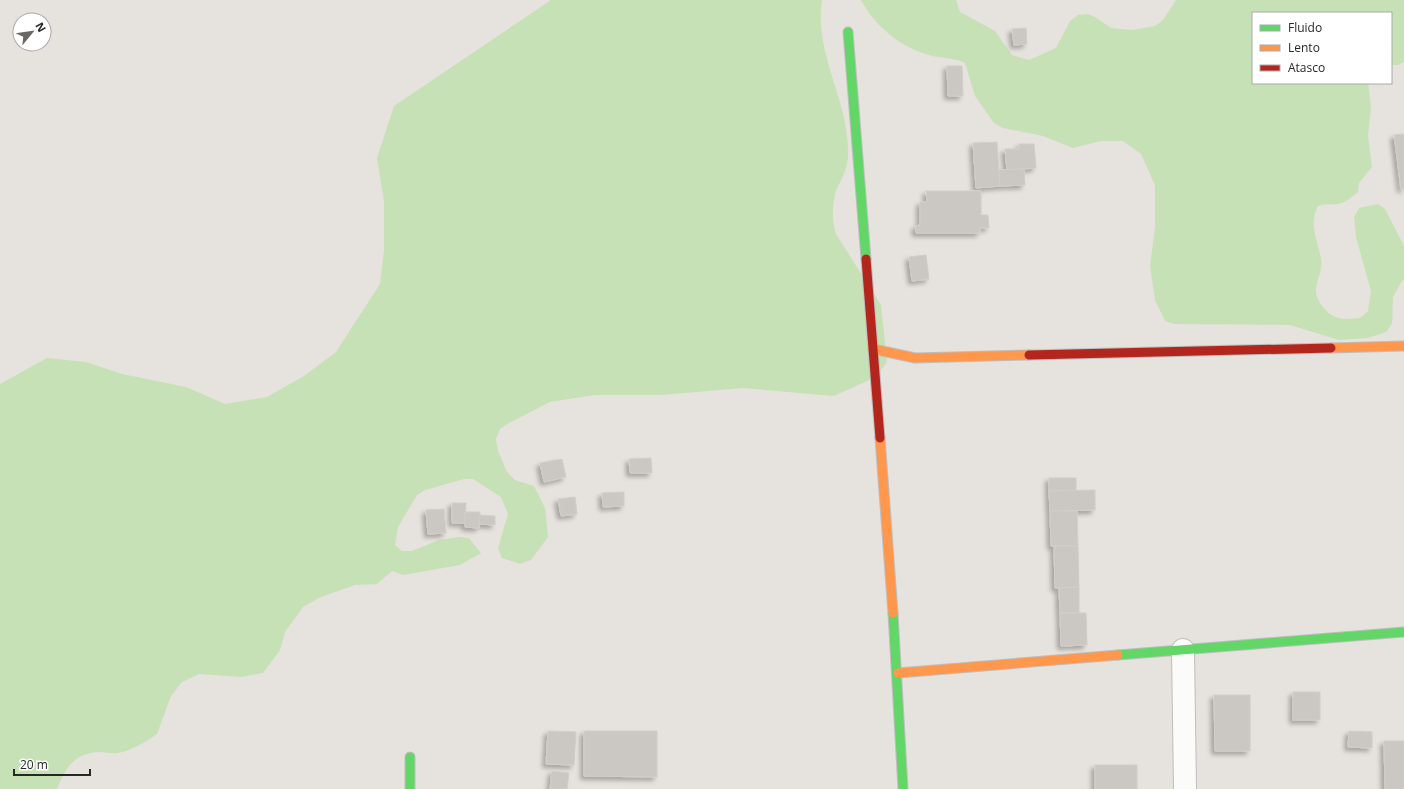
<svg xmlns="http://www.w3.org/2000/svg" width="1404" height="789" viewBox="0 0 1404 789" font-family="'Open Sans',sans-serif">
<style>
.green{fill:#c7e1b6}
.building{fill:#cbc8c4;stroke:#d1cec9;filter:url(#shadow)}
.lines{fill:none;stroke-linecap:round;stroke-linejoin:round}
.street-casing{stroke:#bfbebe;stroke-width:24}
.fast-casing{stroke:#bfbebe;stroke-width:11}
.slow-casing{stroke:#bfbebe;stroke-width:11}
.jam-casing{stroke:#bfbebe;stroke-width:11}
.street{stroke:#fbfbfa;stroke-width:22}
.fast{stroke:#63d668;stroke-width:9}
.slow{stroke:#ff974d;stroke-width:9}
.jam{stroke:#b3261e;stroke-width:9}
</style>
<defs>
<filter id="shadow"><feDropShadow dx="-3.5" dy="3.5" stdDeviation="2" flood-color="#0004"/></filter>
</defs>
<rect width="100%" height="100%" fill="#e6e2dd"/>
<g class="green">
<path d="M551,0H822C814,53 847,97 848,149C849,157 846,171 842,178C840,183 836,189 835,195C832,207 832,222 836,234L881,305L887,362L876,377L834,396L743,388L661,395H594L550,402L507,424L500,429L496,439L498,451L507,472L515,480L534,486L545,508L548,537L531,560L520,564L502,558L498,548L508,514L501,497L473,479H464L425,490L417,495L398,527L395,545L402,551H412L439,540L460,537L469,538L481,553L460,565L403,575L392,571L377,584L355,585L321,597L303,607L285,632L280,650L263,673L241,677L199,674L182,682L171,696L157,734C145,742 133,750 118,753C113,754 106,752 100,752C74,753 66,767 57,789H0V384L47,358L86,362L122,374L186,387L225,404L267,397L304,376L336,352L380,284L384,250V202L377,158L394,106Z"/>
<path d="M861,0H956L960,12L995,31L1012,55L1029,60L1056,48L1070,21L1078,15L1087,14L1095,17L1111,28L1132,30L1155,26L1163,20L1176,0H1404V62L1398,65H1391V13H1253V83H1368L1371,107L1368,136L1372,167L1359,183L1358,192C1353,196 1345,203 1338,204C1330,205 1328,203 1318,206C1308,224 1318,240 1321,259C1323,270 1317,278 1316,289C1315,301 1328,316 1339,318C1345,320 1354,318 1360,318L1368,311L1371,291L1356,237L1354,217L1359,208L1378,204L1385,209L1404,246V280L1402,281L1393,297L1392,324L1386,332L1368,338L1339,340L1290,325L1174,324L1165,321L1155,300L1150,266L1155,228V185L1141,154L1123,141H1101L1073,148L1043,136L1003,128L994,123L975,96L965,63C953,57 942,59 929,55C900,47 875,26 861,0Z"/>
</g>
<g class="building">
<path d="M1026,28L1027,44L1014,45L1012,29Z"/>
<path d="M947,66H962L963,96H948Z"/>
<path d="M1404,134V189H1401L1394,135Z"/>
<path d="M997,142L1000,186L976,188L973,143Z"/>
<path d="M1019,144H1034L1036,168L1007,170L1005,149H1019Z"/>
<path d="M1024,169L1025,185L1000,186L999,170Z"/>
<path d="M926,191H981V215H988L989,228H980V233H916L915,226L920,225V202H927Z"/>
<path d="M926,255L929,279L912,281L909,257Z"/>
<path d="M651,458L652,473H630L629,459Z"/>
<path d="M562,459L566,477L544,482L540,463Z"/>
<rect x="1049" y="478" width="27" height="13"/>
<path d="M1095,490V510L1050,511L1049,491Z"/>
<path d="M624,492V506L603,507L602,493Z"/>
<path d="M575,497L577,514L561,516L558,499Z"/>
<path d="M452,503H466L465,523H452Z"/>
<path d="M444,509L446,533L428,534L426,510Z"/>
<path d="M1050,511H1077L1078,546H1051Z"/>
<path d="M465,512H480L479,528L465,527Z"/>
<path d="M479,515L495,516V525L479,524Z"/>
<path d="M1054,546H1078L1079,587L1055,588Z"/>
<path d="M1079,587V613H1060L1059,588Z"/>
<path d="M1060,613H1086L1087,645L1061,646Z"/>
<rect x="1293" y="692" width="27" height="28"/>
<path d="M1214,695H1250V751H1215Z"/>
<path d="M548,731L576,732L574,765L546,764Z"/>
<path d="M584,731H657V777L584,776Z"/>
<path d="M1349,731L1372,732V748L1348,747Z"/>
<path d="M1384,741H1404V789H1385Z"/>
<rect x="1095" y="765" width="42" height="24"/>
<path d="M552,771L569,773L567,789H550Z"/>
</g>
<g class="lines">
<g class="street-casing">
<path id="street" d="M1183,650L1185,789"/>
</g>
<g class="fast-casing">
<g id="fast">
<path d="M848,32L866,259"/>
<path d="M893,613L903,789"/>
<path d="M1118,655L1404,632"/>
<path d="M410,757V789"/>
</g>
</g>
<g class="slow-casing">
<g id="slow">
<path d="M1331,348L1404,346"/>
<path d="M873,349L915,358L1029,355"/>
<path d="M880,438L893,613"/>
<path d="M898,673L1118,655"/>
</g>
</g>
<g class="jam-casing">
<g id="jam">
<path d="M866,259L880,438"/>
<path d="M1029,355L1331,348"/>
</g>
</g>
<use href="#street" class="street"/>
<use href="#fast" class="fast"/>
<use href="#slow" class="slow"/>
<use href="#jam" class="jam"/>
</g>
<rect x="1252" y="12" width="140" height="72" fill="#ffffff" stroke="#a9a9a9"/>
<rect x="1260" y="25" width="20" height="6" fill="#63d668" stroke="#a9a9a9"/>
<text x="1288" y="32" font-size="12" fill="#272727">Fluido</text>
<rect x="1260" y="45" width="20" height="6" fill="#ff974d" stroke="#a9a9a9"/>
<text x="1288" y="52" font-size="12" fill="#272727">Lento</text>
<rect x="1260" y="65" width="20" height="6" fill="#b3261e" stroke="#a9a9a9"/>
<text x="1288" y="72" font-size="12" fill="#272727">Atasco</text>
<g transform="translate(32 32) rotate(61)"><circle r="19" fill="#ffffff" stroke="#a9a9a9"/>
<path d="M0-3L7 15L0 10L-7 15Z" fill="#6a6867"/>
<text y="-6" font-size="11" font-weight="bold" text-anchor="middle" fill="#272727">N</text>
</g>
<path d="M14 769v6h76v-6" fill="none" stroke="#272727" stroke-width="2"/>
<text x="20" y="769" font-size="12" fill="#272727" stroke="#ffffff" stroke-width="3" paint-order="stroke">20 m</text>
</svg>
